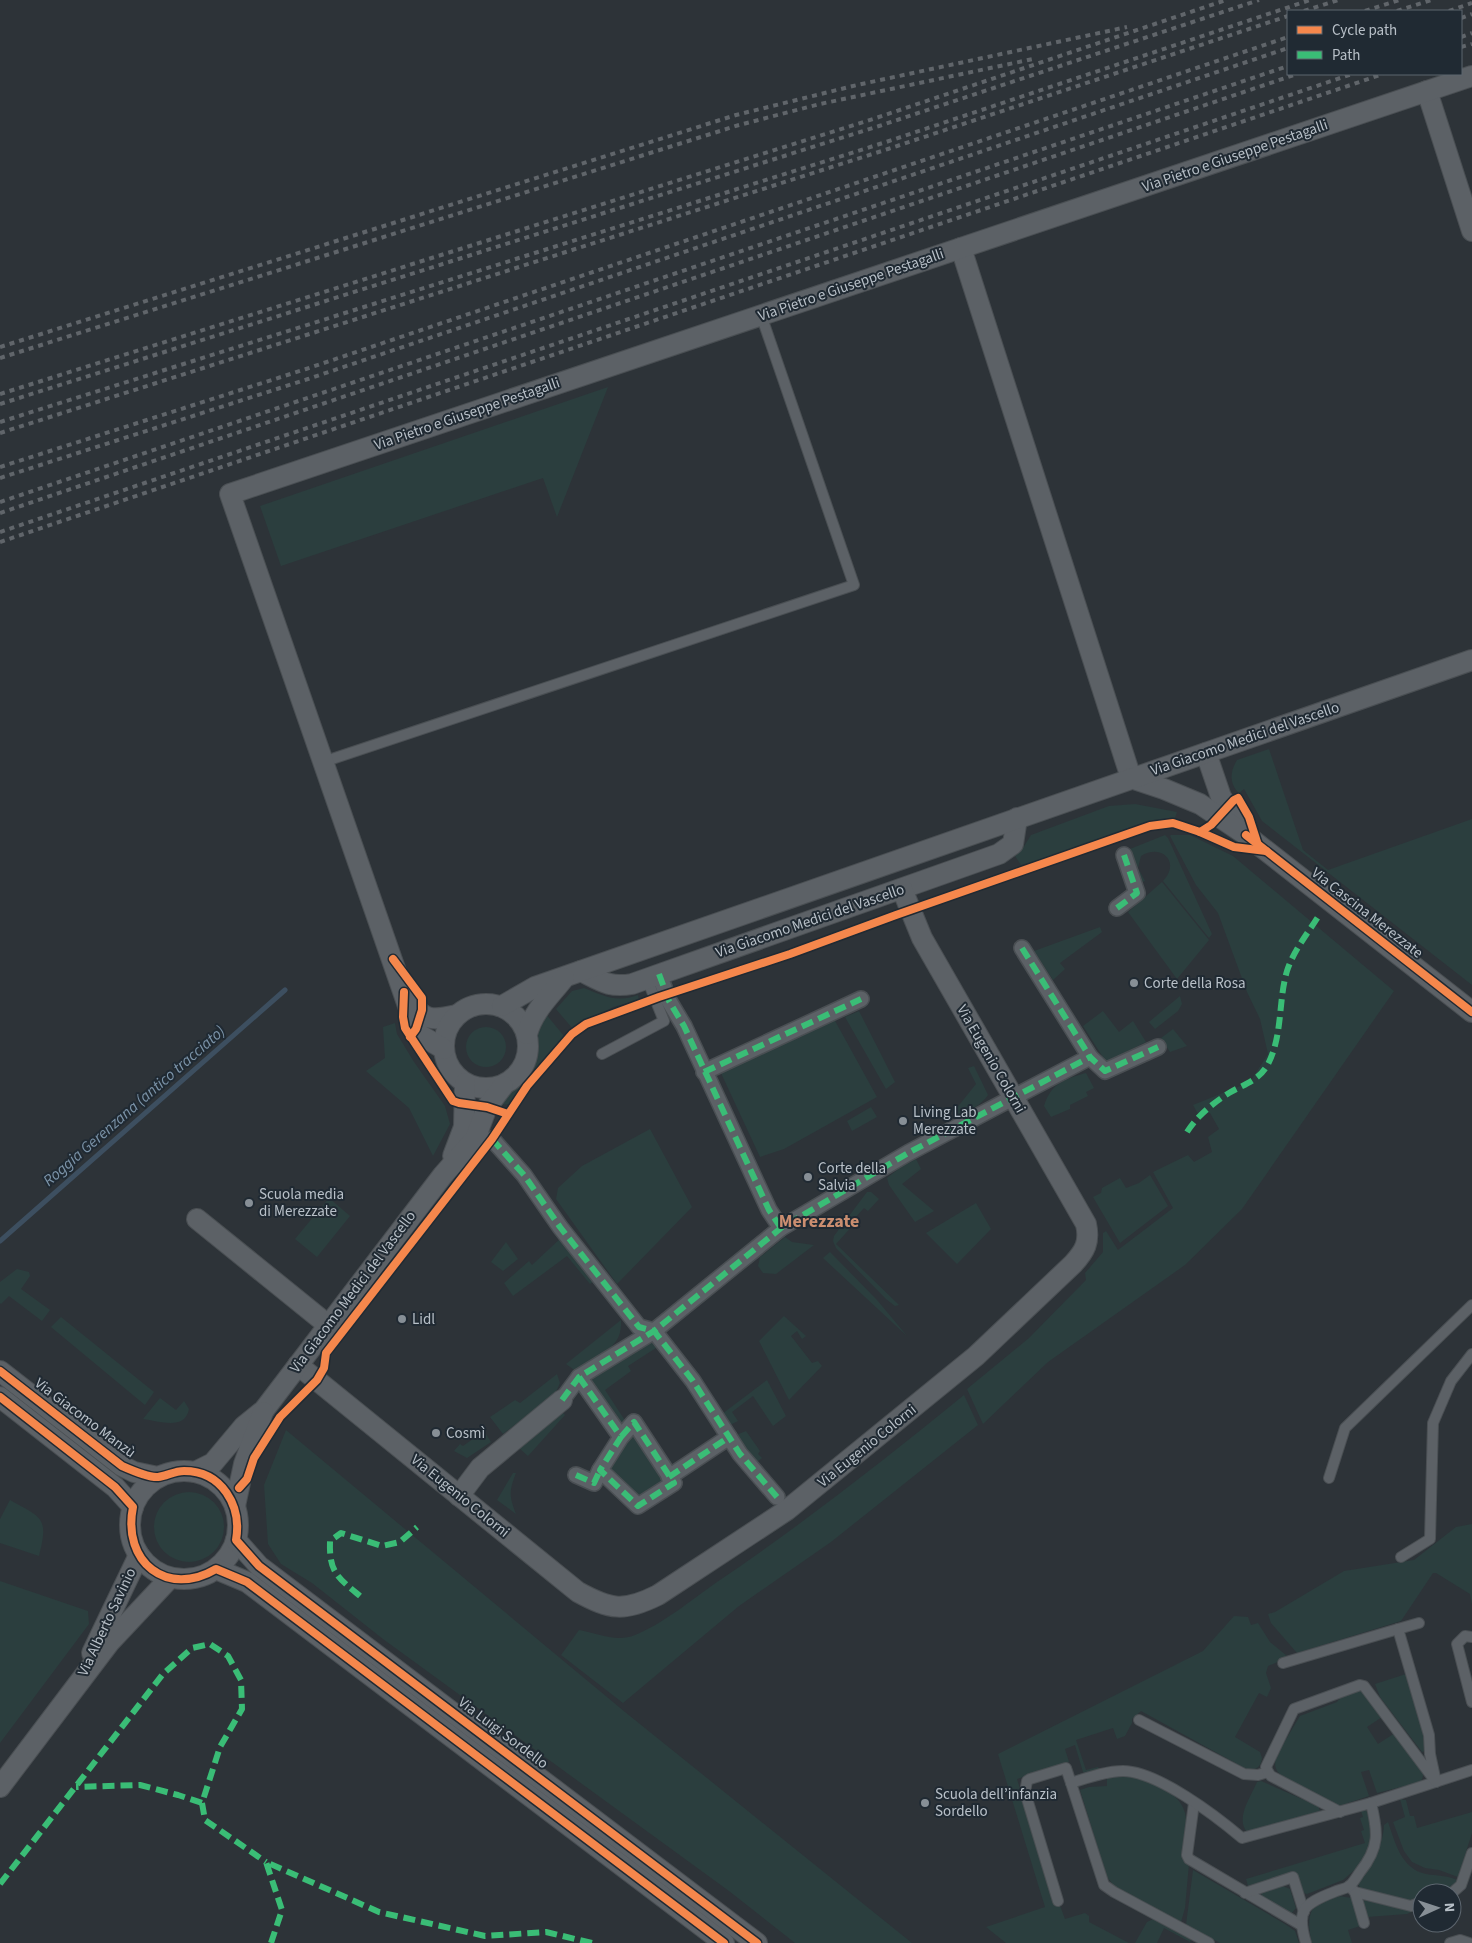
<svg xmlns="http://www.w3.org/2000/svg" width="1472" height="1943" viewBox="0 0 1472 1943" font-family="'Source Sans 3',sans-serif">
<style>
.green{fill:#2b3e3e}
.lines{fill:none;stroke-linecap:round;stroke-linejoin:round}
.stream{stroke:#3d4f60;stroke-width:5}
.service-casing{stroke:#4a4f53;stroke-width:12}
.pedestrian-casing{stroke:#4a4f53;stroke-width:18}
.minor-casing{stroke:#4a4f53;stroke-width:22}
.service{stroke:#5c6166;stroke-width:10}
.pedestrian{stroke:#5c6166;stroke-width:15}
.minor{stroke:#5c6166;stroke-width:20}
.rail{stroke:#60656a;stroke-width:4;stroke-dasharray:5 5;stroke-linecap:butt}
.quiet{stroke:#3abd76;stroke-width:6;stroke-dasharray:12 6;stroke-linecap:butt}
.cycleway-casing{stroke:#202a33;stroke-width:11}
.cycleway{stroke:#f5874c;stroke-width:8}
.poi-dot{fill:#878f96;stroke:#202a33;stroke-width:2}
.labels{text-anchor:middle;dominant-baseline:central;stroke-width:4;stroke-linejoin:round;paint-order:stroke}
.street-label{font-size:15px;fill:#b8c0c8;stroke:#202a33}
.poi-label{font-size:15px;fill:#b8c0c8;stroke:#202a33;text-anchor:start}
.water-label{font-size:16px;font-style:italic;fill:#7b93a8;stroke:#202a33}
.quarter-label{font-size:18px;font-weight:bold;fill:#cb8e70;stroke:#202a33}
</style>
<rect width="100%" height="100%" fill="#2d3338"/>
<g class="green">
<path d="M608,387L557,517L543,478L281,566L260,506Z"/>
<path d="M1269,749L1303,850L1328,870L1472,819V985L1262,821L1244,789L1239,793C1229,784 1230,771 1237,760Z"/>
<path d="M1135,804L1177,812L1175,818L1157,821L1089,845L1021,865L1015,856L1023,848L1031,835L1109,806Z"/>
<path d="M1165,835L1168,838L1212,934L1209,938L1163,881C1181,863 1162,843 1141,856L1138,868L1145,881L1140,883L1130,849Z"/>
<path d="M1171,835H1190L1233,856L1394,991L1242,1209L1185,1265L1048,1362L983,1424L967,1389L1029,1338L1086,1280L1085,1273L1103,1252V1233L1106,1231L1118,1250L1173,1208L1153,1172L1188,1155L1194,1162L1212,1152L1208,1137L1219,1129L1210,1113L1198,1114L1193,1105L1250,1082L1268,1054L1260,1019L1247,992L1218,913L1196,885L1170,836Z"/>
<path d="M1162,882L1209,940L1177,979L1128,912Z"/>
<path d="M1100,927L1102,932L1060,963L1065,969L1053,980L1034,951Z"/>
<path d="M584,988C604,996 617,1003 638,995L639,1000L613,1007L573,1029L556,1009L572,991Z"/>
<path d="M1180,996L1182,1004L1178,1011L1155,1029L1149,1022Z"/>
<path d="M859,1011L895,1082L886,1089L845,1017Z"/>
<path d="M1103,1011L1119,1032L1133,1021L1146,1042L1106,1062L1083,1026Z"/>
<path d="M545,1013L564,1036L511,1104L500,1105L509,1094L528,1076L534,1063L538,1030Z"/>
<path d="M834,1019L877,1097L784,1149L760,1157L720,1071Z"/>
<path d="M395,1023L397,1034L414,1062L445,1106L450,1124L433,1156L409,1108L366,1071L385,1058L383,1027Z"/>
<circle cx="486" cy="1047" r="20"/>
<path d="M1173,1029L1187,1046L1170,1052L1161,1038Z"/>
<path d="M974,1066L988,1095C982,1104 967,1114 957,1116L956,1109L976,1084L968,1068Z"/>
<path d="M1086,1073L1094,1088L1086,1092L1088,1096L1070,1105V1109L1051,1117L1044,1106C1051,1083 1065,1079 1086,1073Z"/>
<path d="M871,1107L877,1117L852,1131L847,1121Z"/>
<path d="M650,1129L692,1207L617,1284L556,1199L558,1188L582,1166Z"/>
<path d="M916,1159L921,1169L902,1184L934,1211L915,1222L889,1185L887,1178L901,1167Z"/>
<path d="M1150,1175L1168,1206L1120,1243L1093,1197L1101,1193L1102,1188L1120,1178L1126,1188L1139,1183Z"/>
<path d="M867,1192H871L879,1199L868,1211L864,1208L852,1221L854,1224L836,1244L899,1305L895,1306L886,1299L836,1248L833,1241L834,1236Z"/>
<path d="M329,1198L350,1216L317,1257L295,1239Z"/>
<path d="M976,1203L991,1229L957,1264L926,1233Z"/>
<path d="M562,1237L595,1280L590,1284L567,1256L513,1296L504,1283L529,1261L532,1265Z"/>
<path d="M785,1237L792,1242L814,1245L776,1274L763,1273L758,1266L760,1257Z"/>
<path d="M506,1242L518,1259L503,1271L491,1262Z"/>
<path d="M830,1252L877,1300L907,1336L823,1258Z"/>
<path d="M17,1269L29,1272L30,1276L21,1289L50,1310L42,1321L9,1296L1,1304L0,1303V1282Z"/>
<path d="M784,1316L806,1336L802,1339L797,1331L791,1336L812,1363L818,1361L822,1366L789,1400L759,1341Z"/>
<path d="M61,1317L154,1392L145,1405L51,1327Z"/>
<path d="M621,1320C623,1349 599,1353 579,1370L573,1369L566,1364Z"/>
<path d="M649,1341H654L659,1344L714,1422L716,1431L659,1346L628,1366L631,1371L605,1390L626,1422L621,1428L589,1386L594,1376Z"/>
<path d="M557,1374L560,1383L555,1394L503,1434L490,1417L515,1400L520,1403Z"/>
<path d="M767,1380L786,1416L773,1426L753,1396L732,1412L738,1421L728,1426L722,1414Z"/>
<path d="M964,1395L978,1425L831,1542L739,1606L623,1703L561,1655L579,1630C597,1633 616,1643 635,1635C661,1625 693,1599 717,1582C803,1524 884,1460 964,1395Z"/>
<path d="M160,1398L176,1410L184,1401L189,1409C185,1431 159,1421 143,1419Z"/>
<path d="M560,1410L565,1415L528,1456L519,1448Z"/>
<path d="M286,1430L625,1712L912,1943H795L729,1891L383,1639L312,1583L281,1564L268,1544L264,1485Z"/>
<path d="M484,1431L491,1442L467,1458L454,1451L460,1444L463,1446Z"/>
<path d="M746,1431L760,1451L758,1454L762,1458L755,1464L736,1435Z"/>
<path d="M633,1433L664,1481L641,1502L606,1471Z"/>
<path d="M513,1473H516C509,1491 509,1496 516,1514L497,1500Z"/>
<circle cx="189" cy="1527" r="35"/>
<path d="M10,1500C42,1518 49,1517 39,1556L0,1543V1519Z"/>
<path d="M1472,1524V1605L1470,1594L1436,1573H1433L1401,1621L1297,1653L1271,1623L1268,1614L1275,1612L1344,1571L1414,1560L1456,1527Z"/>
<path d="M0,1581L88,1611L89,1624L0,1743Z"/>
<path d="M1234,1616L1248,1617L1251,1625L1258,1623L1270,1642L1287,1656L1280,1658V1661L1268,1666L1266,1673L1271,1688L1267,1697L1259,1693L1235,1737L1260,1752L1262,1758C1261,1767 1256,1770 1248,1770L1141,1711L1132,1719V1723L1125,1736L1117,1739L1113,1728L1076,1740L1086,1770L1098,1767L1100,1771L1087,1774L1083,1772L1075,1745L1065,1749L1069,1762L1017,1779L1055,1903H1059L1065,1919L1085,1913L1089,1916V1922L1129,1943H1006L986,1927L1045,1907L998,1754L1203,1651Z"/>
<path d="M1406,1674L1422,1724L1425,1751L1422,1752L1380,1697L1375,1684Z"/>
<path d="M1357,1689L1362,1691L1382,1717L1367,1727L1378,1744L1395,1733L1423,1770V1776L1421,1782L1377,1793L1369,1770L1361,1772L1369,1796L1339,1806C1326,1799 1284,1781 1278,1772C1274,1767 1275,1762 1276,1756L1300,1716L1337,1702L1343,1694Z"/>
<path d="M1122,1774C1148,1780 1190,1792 1186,1826C1184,1841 1180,1851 1189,1864L1185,1908L1181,1922L1115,1887L1107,1877L1080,1790L1089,1787L1107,1786V1775Z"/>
<path d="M1261,1781L1318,1806L1320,1811L1247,1832C1235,1818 1251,1797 1257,1782Z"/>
<path d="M1402,1797L1403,1800H1406L1410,1816H1414L1417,1828L1472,1812V1833L1458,1877L1439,1870L1425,1868L1412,1862L1404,1851L1393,1822L1405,1817L1400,1799Z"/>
<path d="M1366,1809L1372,1829L1367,1854L1358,1867L1343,1880L1307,1894L1301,1892L1295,1872L1248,1886L1246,1879L1365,1843L1361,1831L1364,1830L1360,1818L1363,1817L1361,1811Z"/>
<path d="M1388,1822C1395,1842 1401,1869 1426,1874C1437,1876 1447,1875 1457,1880L1454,1886L1435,1893H1422V1898L1410,1901L1361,1890L1358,1883C1371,1865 1383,1848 1384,1825Z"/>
<path d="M1193,1870L1285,1924L1295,1931L1299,1943H1220L1186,1925Z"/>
<path d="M1283,1886L1290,1889L1296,1908L1290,1915L1261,1896L1262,1892Z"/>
<path d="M1338,1896L1352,1898L1360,1925V1926L1348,1930L1352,1943H1312C1309,1931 1306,1911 1318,1904C1324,1900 1332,1898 1338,1896Z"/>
<path d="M1363,1900L1408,1910L1422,1908L1407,1914L1367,1917Z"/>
<path d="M1153,1919L1192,1939L1190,1942L1164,1928L1157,1943H1135L1147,1922Z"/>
</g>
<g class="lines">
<path class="stream" d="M0,1241L285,990"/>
<g class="service-casing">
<g id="service">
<path d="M323,762L854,585L761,315"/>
<path d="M602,1054L664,1021L647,979"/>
<path d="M1329,1478L1345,1428L1472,1305"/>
<path d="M1401,1557L1430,1539L1433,1423L1451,1381L1472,1354"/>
<path d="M1472,1637L1465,1636L1457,1644L1472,1702"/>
<path d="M1283,1663L1398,1629"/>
<path d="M1139,1720L1244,1774L1258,1775L1268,1772"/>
<path d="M1194,1803L1187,1855L1189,1859L1301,1925"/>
<path d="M1371,1803L1472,1770"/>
<path d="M1340,1812L1271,1776L1268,1772L1266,1767L1294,1709L1360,1685L1364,1686L1436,1782L1430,1754L1429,1735L1398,1629L1419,1623"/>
<path d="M1349,1886L1355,1892L1411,1906L1422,1902"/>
<path d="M1355,1892L1364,1923"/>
<path d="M1245,1893L1293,1877L1304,1912"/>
<path d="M1452,1893L1461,1885L1472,1853"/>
<path d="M1058,1901L1025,1792L1027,1781L1030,1779L1066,1768L1071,1783"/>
<path d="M1209,1943L1114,1892L1104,1885L1071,1783C1087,1778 1106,1771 1123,1771C1157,1771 1216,1816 1242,1838L1371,1803C1378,1832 1380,1847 1360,1872C1357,1876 1353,1884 1348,1887C1344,1889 1338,1890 1334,1892C1303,1904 1296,1910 1306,1943"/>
<path d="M1450,1943L1460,1940L1469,1943"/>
</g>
</g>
<g class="pedestrian-casing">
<g id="pedestrian">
<path d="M1117,908L1137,893L1124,855"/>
<path d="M1022,948L1090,1057"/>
<path d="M659,974L669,1001L684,1026L769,1210L781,1228"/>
<path d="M704,1072L861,999"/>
<path d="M492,1139L524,1175L560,1227L639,1327L654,1331L693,1381L740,1454L777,1497"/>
<path d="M579,1377L621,1437L600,1470L638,1506L674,1483L634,1422L621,1437"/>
<path d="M562,1400L579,1377L654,1331L781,1228L908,1153L1090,1057L1105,1071L1158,1047"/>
<path d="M576,1475L594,1483L600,1470"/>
<path d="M669,1477L729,1437"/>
</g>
</g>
<g class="minor-casing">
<g id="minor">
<path d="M1427,91L1472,231"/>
<path d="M961,248L1131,778"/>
<path d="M1206,753L1221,797L1239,825"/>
<path d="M1131,778L1164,789L1200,804L1246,835L1472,1012"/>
<path d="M581,971C601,981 609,988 632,984L999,854L1013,844L1017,818"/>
<path d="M408,1000C425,1021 431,1021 457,1015"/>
<circle cx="486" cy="1046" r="42"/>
<path d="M502,1006L535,987L1472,660"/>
<path d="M527,1034C533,1011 550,996 564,978"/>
<path d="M444,1049L420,1035L416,1029L230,494L1472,76"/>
<path d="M453,1156L464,1127L465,1083"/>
<path d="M197,1219L328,1325"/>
<path d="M298,1365L578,1592C611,1610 624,1612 658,1595L787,1510L976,1356L1073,1264C1085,1251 1090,1242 1086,1224L922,938L902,889"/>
<path d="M0,1371L122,1466L134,1472L158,1477"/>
<path d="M0,1397L115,1487L133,1507"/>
<circle cx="184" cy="1525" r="54"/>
<path d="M195,1472L213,1463L244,1426L264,1410L443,1175L475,1139L487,1107L503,1086"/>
<path d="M459,1496L480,1468L562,1400"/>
<path d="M235,1506L244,1464L263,1412"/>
<path d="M236,1540L259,1566L757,1943"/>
<path d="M216,1569L247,1582L724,1943"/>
<path d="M92,1653L139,1555"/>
<path d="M0,1787L109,1643L170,1578"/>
</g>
</g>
<use href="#service" class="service"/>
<use href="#pedestrian" class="pedestrian"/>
<use href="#minor" class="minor"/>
<g class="rail">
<path d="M1304,11L1338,0"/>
<path d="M1365,11L1399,0"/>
<path d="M1397,11L1431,0"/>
<path d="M1449,11L1472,3"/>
<path d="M1461,18L1472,14"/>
<path d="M1461,37L1472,33"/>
<path d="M1461,47L1472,44"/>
<path d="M0,347L736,115L857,85L1127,27"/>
<path d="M0,358L739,125L820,104L1033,59"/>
<path d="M0,394L876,118L1226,0"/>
<path d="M0,404L879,126L1259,0"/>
<path d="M0,422L886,142L1310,0"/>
<path d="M0,433L888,149L1288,16"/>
<path d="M0,467L306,369L1288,37"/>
<path d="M0,478L308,379L1288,48"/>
<path d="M0,502L1288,66"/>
<path d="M0,513L1297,74"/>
<path d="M0,532L1352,74"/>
<path d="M0,542L1383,74"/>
</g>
<g class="quiet">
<path d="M1117,908L1137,893L1124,855"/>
<path d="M1022,948L1090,1057"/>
<path d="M659,974L669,1001L684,1026L769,1210L781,1228"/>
<path d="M704,1072L861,999"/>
<path d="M1187,1132C1197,1116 1213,1103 1229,1093C1244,1084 1259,1081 1268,1064C1283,1035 1278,1001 1287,971C1293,952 1307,934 1318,917"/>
<path d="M492,1139L524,1175L560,1227L639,1327L654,1331L693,1381L740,1454L777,1497"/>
<path d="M579,1377L621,1437L600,1470L638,1506L674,1483L634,1422L621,1437"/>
<path d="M562,1400L579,1377L654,1331L781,1228L908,1153L1090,1057L1105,1071L1158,1047"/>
<path d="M576,1475L594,1483L600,1470"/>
<path d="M669,1477L729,1437"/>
<path d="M360,1596C337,1577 329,1572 330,1541L341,1533L382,1546L400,1542L417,1527"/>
<path d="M202,1803L205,1820L266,1862"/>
<path d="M0,1884L163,1674L192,1648L210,1644L228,1656L241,1680L242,1709L220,1747L202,1803L178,1795L140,1785L76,1787"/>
<path d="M271,1943L282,1910L266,1862L379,1912L485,1936L546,1932L592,1943"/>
</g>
<g class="cycleway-casing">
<g id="cycleway">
<path d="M1246,835L1472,1012"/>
<path d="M1258,845L1249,817L1238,798L1234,800L1211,825L1200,832L1234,847L1266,851"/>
<path d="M393,959L422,998V1010L416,1029L410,1037"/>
<path d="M404,992L403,1017L405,1028L453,1101L459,1103L487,1107L508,1114"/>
<path d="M0,1371L122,1466C131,1470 149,1478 158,1477C167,1476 174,1471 184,1471C222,1471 242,1506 236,1540L259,1566L757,1943"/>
<path d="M0,1397L115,1487L133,1507C122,1562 167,1598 216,1569L247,1582L724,1943"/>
<path d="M239,1488L247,1479L254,1458L280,1417L317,1380L324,1368L326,1353L492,1139L527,1086L572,1034L586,1024L659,997L790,954L896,915L1150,826L1173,823L1200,832"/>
</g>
</g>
<use href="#cycleway" class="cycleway"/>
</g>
<g class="poi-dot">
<circle cx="1134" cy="983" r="5"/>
<circle cx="903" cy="1121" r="5"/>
<circle cx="808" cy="1177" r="5"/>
<circle cx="249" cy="1203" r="5"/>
<circle cx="402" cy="1319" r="5"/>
<circle cx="436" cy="1433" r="5"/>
<circle cx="925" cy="1803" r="5"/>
</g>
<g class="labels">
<g class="street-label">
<text transform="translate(1235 156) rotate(-19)">Via Pietro e Giuseppe Pestagalli</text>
<text transform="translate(851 285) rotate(-19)">Via Pietro e Giuseppe Pestagalli</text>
<text transform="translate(467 414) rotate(-19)">Via Pietro e Giuseppe Pestagalli</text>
<text transform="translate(1245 739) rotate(-19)">Via Giacomo Medici del Vascello</text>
<text transform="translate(1367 913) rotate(38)">Via Cascina Merezzate</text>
<text transform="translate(810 921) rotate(-19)">Via Giacomo Medici del Vascello</text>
<text transform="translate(991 1059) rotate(60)">Via Eugenio Colorni</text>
<text transform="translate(353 1292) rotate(-53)">Via Giacomo Medici del Vascello</text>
<text transform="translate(85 1418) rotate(37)">Via Giacomo Manzù</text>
<text transform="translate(867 1446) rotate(-39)">Via Eugenio Colorni</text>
<text transform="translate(460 1496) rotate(39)">Via Eugenio Colorni</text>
<text transform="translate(107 1622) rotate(-65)">Via Alberto Savinio</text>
<text transform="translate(503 1733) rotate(37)">Via Luigi Sordello</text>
</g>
<g class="poi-label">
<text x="1144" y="983">Corte della Rosa</text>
<text x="913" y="1112">Living Lab<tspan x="913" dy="17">Merezzate</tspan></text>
<text x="818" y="1168">Corte della<tspan x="818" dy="17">Salvia</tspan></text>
<text x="259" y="1194">Scuola media<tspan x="259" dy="17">di Merezzate</tspan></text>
<text x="412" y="1319">Lidl</text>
<text x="446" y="1433">Cosmì</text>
<text x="935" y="1794">Scuola dell’infanzia<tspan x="935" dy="17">Sordello</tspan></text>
</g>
<g class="water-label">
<text transform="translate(134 1106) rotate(-41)">Roggia Gerenzana (antico tracciato)</text>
</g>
<g class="quarter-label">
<text x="819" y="1221">Merezzate</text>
</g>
</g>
<rect x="1287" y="10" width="175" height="65" fill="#202a33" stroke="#5d666f"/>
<rect x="1297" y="26" width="25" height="8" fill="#f5874c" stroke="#5d666f"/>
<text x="1332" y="35" font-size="15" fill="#b8c0c8">Cycle path</text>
<rect x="1297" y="51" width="25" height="8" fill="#3abd76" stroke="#5d666f"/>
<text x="1332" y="60" font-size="15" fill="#b8c0c8">Path</text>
<g transform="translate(1437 1908) rotate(87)"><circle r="24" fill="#202a33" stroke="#5d666f"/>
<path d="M0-4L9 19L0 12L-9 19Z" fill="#878f96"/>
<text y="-8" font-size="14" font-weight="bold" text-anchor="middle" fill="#b8c0c8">N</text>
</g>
</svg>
